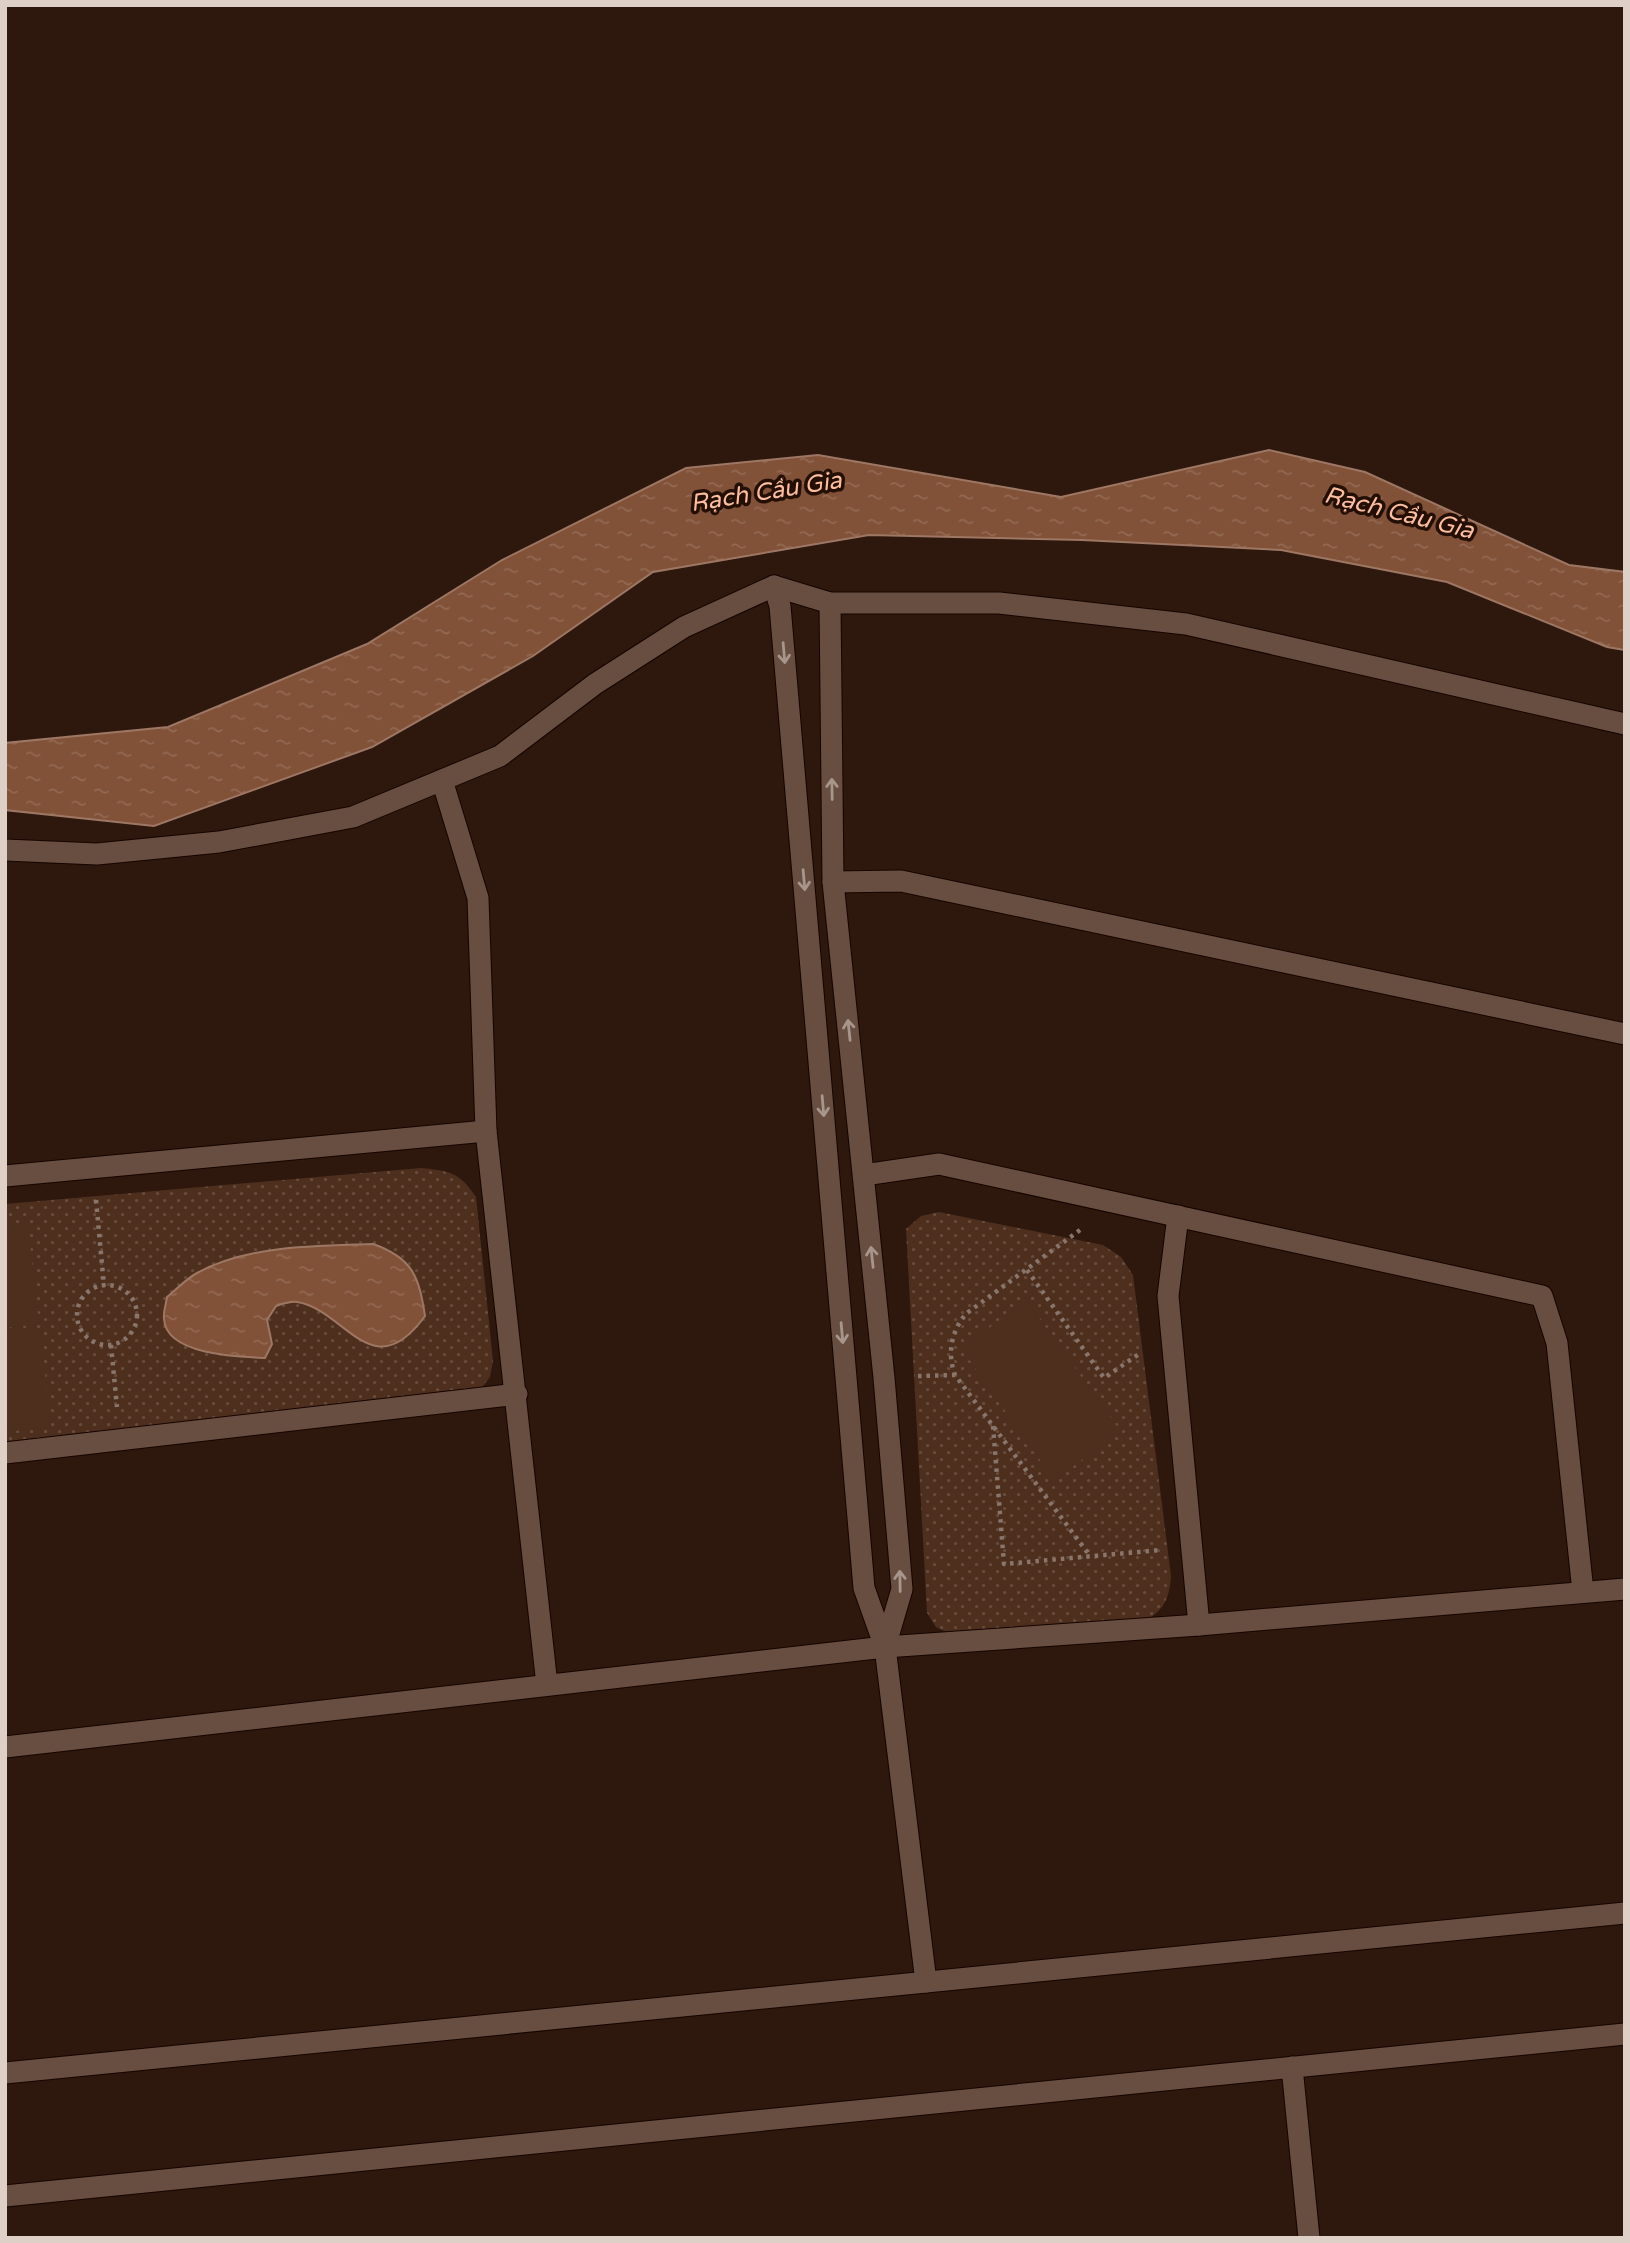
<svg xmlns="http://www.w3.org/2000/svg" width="1630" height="2243" viewBox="0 0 1630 2243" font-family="'Varela Round',sans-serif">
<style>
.grass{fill:url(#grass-dots)}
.garden{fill:#4e2f1e}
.water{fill:url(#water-ripples);stroke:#9d7763;stroke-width:2}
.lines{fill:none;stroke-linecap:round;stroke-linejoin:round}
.minor-casing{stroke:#150400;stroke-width:23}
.path{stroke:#88756c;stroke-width:4.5;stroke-dasharray:3.5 5;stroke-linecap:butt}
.minor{stroke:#674e41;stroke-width:21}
.oneway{stroke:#a8958b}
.labels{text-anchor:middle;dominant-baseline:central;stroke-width:7;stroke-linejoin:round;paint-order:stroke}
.water-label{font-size:24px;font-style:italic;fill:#fcbe9f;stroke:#240f05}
</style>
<defs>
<pattern id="grass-dots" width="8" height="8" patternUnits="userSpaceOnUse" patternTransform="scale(1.75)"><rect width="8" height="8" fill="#4e2f1e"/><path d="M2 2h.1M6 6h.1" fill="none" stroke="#674c3d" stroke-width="1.8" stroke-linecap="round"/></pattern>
<pattern id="water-ripples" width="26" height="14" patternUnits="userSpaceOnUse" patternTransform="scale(1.75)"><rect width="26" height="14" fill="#815138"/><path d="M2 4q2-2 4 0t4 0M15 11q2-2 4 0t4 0" fill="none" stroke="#926953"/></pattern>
</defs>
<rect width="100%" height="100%" fill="#2e180d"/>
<g class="grass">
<path d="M421,1168C450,1171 459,1172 476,1197L493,1361L490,1377L480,1390L5,1446V1204Z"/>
<path d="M939,1212L1103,1245L1121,1257L1133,1275L1171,1576C1169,1602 1162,1613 1138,1624L961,1639L936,1627L927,1613L906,1229L921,1216Z"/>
</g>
<g class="garden">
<path d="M28,1225L39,1324L5,1328V1228Z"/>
<path d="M1027,1301L1121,1432L1054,1480L961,1348Z"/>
<path d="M40,1328L51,1427L5,1432V1332Z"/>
</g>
<g class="water">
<path d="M1269,450L1365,472L1569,565L1625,572V650L1607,647L1447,582L1281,550L1082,540L869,535L653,572L533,656L372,747L154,826L5,810V743L168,727L367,644L502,560L686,468L818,455L1061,497Z"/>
<path d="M373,1244C413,1258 419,1277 425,1316C372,1389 345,1309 297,1302C290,1301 282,1304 276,1306L267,1320L272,1344L265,1358C239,1357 166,1355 164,1319C163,1313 166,1304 167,1297C177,1289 186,1279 197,1273C248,1245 316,1246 373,1244Z"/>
</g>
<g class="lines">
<g class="minor-casing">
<g id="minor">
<path d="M774,586L780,606L864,1588L885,1647L926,1982"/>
<path d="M830,603L833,882L884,1378L902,1589L885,1647"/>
<path d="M5,850L97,854L219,842L353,817L500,756L595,684L684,627L774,586L830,603H999L1186,624L1625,724"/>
<path d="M833,882L901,881L1625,1034"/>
<path d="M486,1131L547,1685"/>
<path d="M864,1175L939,1164L1542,1296L1557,1343L1583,1592"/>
<path d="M5,1176L486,1131L478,898L442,780"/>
<path d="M1178,1216L1168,1296L1199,1625"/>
<path d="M5,1453L517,1394"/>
<path d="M5,1747L885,1647L1199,1625L1625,1589"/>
<path d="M1292,2067L1309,2238"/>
<path d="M5,2073L1625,1913"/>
<path d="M5,2196L1625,2034"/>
</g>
</g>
<g class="path">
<path d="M96,1200L104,1286"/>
<path d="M1080,1230L967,1313C951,1330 947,1354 955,1375L1090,1556"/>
<path d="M1027,1270L1104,1378L1139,1354"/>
<circle cx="107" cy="1315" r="30"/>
<path d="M111,1345L117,1407"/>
<path d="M918,1376L955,1375"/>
<path d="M993,1426L1004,1564L1161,1550"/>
</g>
<use href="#minor" class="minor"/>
</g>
<defs><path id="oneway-shaft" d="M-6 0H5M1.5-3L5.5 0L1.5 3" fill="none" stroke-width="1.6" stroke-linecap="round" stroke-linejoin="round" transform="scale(1.75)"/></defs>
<g class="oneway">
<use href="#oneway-shaft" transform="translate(784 653) rotate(85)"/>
<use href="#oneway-shaft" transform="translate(832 789) rotate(-91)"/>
<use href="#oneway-shaft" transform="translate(804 880) rotate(85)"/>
<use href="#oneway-shaft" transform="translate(849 1030) rotate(-96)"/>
<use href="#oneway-shaft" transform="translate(823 1106) rotate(85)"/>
<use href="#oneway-shaft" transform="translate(872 1257) rotate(-96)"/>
<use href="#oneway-shaft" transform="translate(842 1333) rotate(85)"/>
<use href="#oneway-shaft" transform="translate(900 1581) rotate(-91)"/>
</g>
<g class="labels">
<g class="water-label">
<text transform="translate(766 492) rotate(-9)">Rạch Cầu Gia</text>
<text transform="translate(1399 513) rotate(14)">Rạch Cầu Gia</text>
</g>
</g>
<rect width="1630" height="2243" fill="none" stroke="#decfc7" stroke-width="14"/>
</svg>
